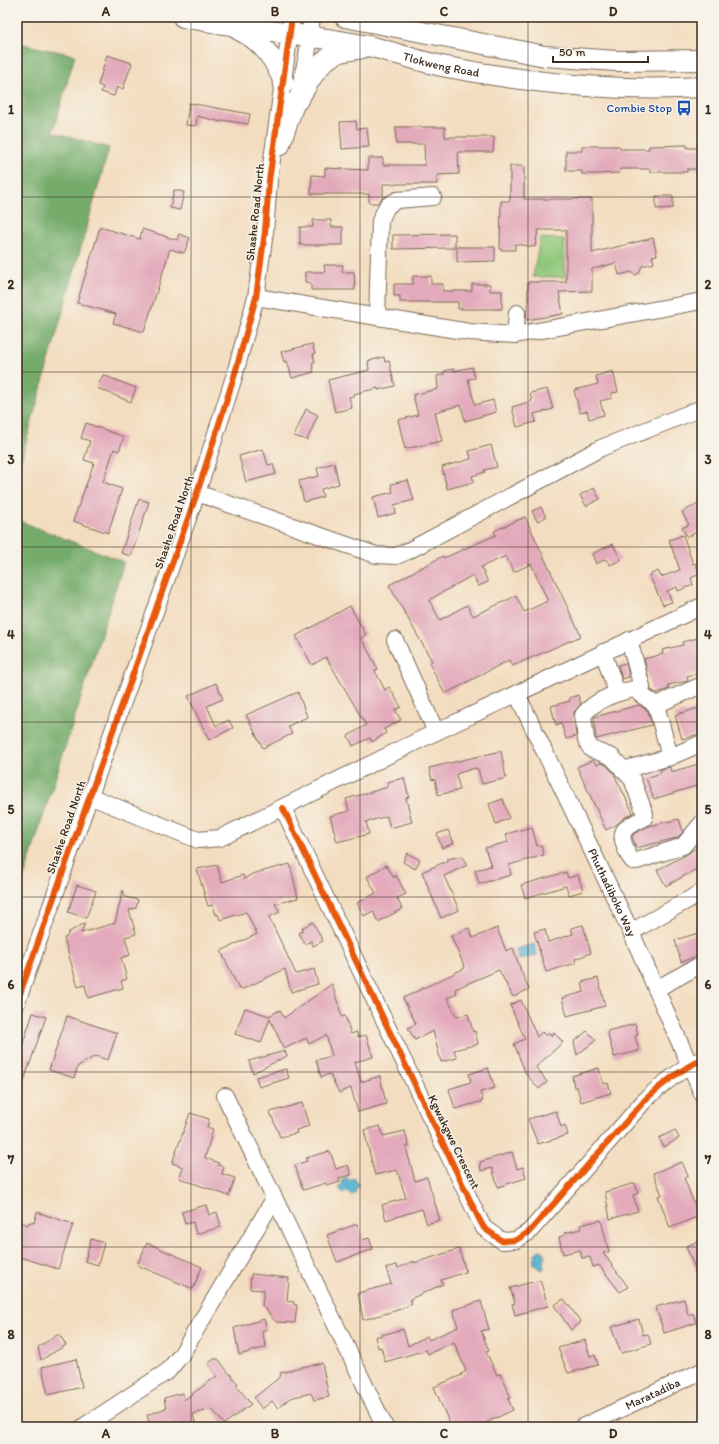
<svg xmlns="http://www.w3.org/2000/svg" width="719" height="1444" viewBox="0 0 719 1444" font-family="Itim,sans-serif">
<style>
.green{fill:#90c87c;stroke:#66794d}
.forest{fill:#74ac6c;stroke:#586b45}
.water{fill:#51b1cf;stroke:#466e76}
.building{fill:#e3aabc;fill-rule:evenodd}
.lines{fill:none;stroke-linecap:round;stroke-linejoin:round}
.minor-casing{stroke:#7b6957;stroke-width:18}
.major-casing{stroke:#7b6957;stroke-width:22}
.minor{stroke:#fff;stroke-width:16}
.major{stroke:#fff;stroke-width:20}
.cycleway-casing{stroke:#f7f3e8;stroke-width:8}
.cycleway{stroke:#e8590c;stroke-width:6}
.grid{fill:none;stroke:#3b2a1e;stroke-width:1;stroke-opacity:0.55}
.labels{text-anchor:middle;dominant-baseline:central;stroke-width:3;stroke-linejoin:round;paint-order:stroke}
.street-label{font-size:12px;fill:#3b2a1e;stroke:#f7f3e8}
.transit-label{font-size:12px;fill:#164399;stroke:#f7f3e8;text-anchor:end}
.neatline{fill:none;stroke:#3b2a1e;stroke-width:1.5}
.grid-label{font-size:13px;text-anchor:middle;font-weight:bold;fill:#3b2a1e}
</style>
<rect width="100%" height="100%" fill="#f7f3e8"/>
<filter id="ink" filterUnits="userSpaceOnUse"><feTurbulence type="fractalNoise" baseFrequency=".025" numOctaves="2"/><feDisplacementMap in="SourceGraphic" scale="8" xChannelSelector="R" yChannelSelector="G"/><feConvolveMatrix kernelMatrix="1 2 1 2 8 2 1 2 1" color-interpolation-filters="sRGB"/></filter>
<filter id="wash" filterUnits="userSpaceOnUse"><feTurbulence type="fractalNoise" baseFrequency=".012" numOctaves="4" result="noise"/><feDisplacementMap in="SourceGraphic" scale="16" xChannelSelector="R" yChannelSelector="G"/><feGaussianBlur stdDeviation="0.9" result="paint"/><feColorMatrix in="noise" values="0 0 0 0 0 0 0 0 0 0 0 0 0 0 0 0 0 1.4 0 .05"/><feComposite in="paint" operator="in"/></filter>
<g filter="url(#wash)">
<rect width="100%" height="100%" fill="#f3ddc0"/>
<path class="green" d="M540,238L564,239L565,277H533Z"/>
<g class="forest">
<path d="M17,43L75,55L53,132L109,148L17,474Z"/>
<path d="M17,520L124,562L17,899Z"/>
</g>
<g class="water">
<path d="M534,944L537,955L519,960L516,949Z"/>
<path d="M347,1177L349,1181L354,1178L359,1186L355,1189L356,1192L351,1196L348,1192L343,1193L340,1190V1186L343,1183L341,1181Z"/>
<path d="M539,1250L543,1251L545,1254L544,1268L542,1270L533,1264L535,1254Z"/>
</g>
<g id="blocks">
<g class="building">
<path d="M107,55L132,63L123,89L117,87L114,96L101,92L103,87L98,85Z"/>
<path d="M189,103L250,114L248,124L222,120L221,122L197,116L196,126L186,125Z"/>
<path d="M356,121L357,129L367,128L369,147L342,149L340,122Z"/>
<path d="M396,127H445V137H494L493,152H458L459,174L437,175V184H383V197L378,203H369V194H311L312,175L325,176V168L368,170V158H383V165H425L424,144H396Z"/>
<path d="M687,145V148H702V169H687V172H650V169H620L619,173L596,174H582V171H566V151H582V146H619L620,149H649V146Z"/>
<path d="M510,166H524V199H592V253L653,238L657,255L652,256L654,263L642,266L639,273L635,275L631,272L619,275L616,263L592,269V291L559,292L563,314L527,320L526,310H528V282H566V230H538L535,247L515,244V250H500L501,201H510Z"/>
<path d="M174,190L184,192L180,210L170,208Z"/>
<path d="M656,196H673V208L656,209Z"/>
<path d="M313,220H331V227H343V245H300V227H313Z"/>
<path d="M100,227L140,239L142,229L177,240L179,234L190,238L184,253L170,249L144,332L113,323L116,314L77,303Z"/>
<path d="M455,234V248L393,249V235Z"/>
<path d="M457,247H495V261L457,262Z"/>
<path d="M324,265H343L342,272H354L355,290H311V283L305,282V272H325Z"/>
<path d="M413,276H431V284H443V291H472V284H490V291H502V309H458V302H400V296H394V284H413Z"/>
<path d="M312,344L315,354H313L315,362L312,363L314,372L292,378L287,361L284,362L281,352Z"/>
<path d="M384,357L385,362L389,361L395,386L378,390V388L354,394L355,396L349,397L352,408L335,412L328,380L369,370L368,361Z"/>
<path d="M472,367L475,378L468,379L475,405L493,400L496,412L465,421L461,405L435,412L442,441L405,449L398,420L418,415L413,395L438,389L437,376L444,374V371L454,369V371Z"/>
<path d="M613,371L618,392L611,393L612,398L600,401L604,415L589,419L587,411L580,413L574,390L598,384L596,376Z"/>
<path d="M103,375L136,388L131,402L97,388Z"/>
<path d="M547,389L553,409L534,414L536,422L517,427L512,407L532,401L530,393Z"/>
<path d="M306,409L318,415L307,440L294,436Z"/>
<path d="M86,423L124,437L119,451L114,449L103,482L122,489L108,533L73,521L94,463L84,460L90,441L81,438Z"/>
<path d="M491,445L497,467L484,470L485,472L472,476L474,482L447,489L442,467L471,459L469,451Z"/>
<path d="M263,449L268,465L273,464L276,474L246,482L239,456Z"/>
<path d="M334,463L339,484L321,489L323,497L304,502L299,481L319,476L317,468Z"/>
<path d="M408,480L414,500L394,505L396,513L378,518L373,497L393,492L391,484Z"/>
<path d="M594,488L600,499L586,506L580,495Z"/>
<path d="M139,499L149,502L131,556L121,553Z"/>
<path d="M702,502V529L687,537L682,528L689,525L682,512Z"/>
<path d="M541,507L546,517L537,521L532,511Z"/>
<path d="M525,517L581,636L512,666L509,660L445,694L429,663L432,661L389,585L443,556L444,558L496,535L494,531ZM506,556L514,572L531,564L548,601L524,612L516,596L473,616L467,605L440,620L429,600L473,575L478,586L488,582L481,567Z"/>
<path d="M683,535L693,564L695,563L700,574L691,578L693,585L678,591L677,587L667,591L672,602L663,605L649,575L658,571L661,577L680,570L669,540Z"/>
<path d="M613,544L621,560L610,565L606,559L596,564L592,554Z"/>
<path d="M350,606L366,635L361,638L378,669L375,671L385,690L389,687L401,707L395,710L401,720L384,729L386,733L372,742L370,738L353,746L348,736L366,725L326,657L312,665L296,636Z"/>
<path d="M702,637V672L687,676L688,681L668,685L669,689L663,691L656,693L651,690L644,659L663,654L662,650L683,645L682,642Z"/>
<path d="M626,663L629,677L622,679L618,665Z"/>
<path d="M216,683L223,699L207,706L216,726L229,720L233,728L209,740L188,696Z"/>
<path d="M298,692L307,717L288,726L292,734L263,748L246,715Z"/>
<path d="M578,695L581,704L574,712V716L576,736L566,739L561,723L556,725L551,706L570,701L569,698Z"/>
<path d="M639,705L648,711L652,725L596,739L594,717Z"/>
<path d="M702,707V733L682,739L675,715Z"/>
<path d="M501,751L506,778L482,784L478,769L475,768L456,774L460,790L438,795L435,779L432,780L429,768Z"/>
<path d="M593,760L597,765L601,763L606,765L613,772L633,813L624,818L616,825L606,830L577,767Z"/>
<path d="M702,763V784L654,799L646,778L661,773L660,770L670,767L671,772Z"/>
<path d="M404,778L409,797L406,798L412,822L390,828L387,816L366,822L369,834L337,842L330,816L349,811L346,799L388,787L387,782Z"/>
<path d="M503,799L509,818L496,824L489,804Z"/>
<path d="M679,819L683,832L677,838L636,848L632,836L635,833L649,826Z"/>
<path d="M532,827L537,846L541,845L544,855L509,865L511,875L479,884L475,870L491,866L485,848L508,842L506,834Z"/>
<path d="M448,830L454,843L442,848L437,834Z"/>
<path d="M702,844V866L666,886L657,870L686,855Z"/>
<path d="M407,853L420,860L415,869L403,862Z"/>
<path d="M462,856L467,865L444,876L459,910L441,918L422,872L447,861V859Z"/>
<path d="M290,864L298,898L275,904L280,912L269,917L296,974L314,969L318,984L291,992L285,969L243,989H239L221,951L257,934L246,912L220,920L218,914L216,915L213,905L208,906L197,869L217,865L222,882L243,875L244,879L252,874Z"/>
<path d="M386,865L394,878L396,875L406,894L397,898L402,909L378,922L373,911L364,916L357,903L376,893L367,877Z"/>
<path d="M566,872L568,878L578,875L583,891L569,895L566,886L525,898L521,885Z"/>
<path d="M77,885L96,891L86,918L68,912Z"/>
<path d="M123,890L125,897L138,900L136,908L129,910L136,934L125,937L130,955L121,958L127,979L121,981L123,988L88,998L85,985L78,987L64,938H66L69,932L85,923L81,933L115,923Z"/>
<path d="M313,922L323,941L313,946L311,941L305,944L299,933L303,931L302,928Z"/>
<path d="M583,925L591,953L575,959L576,963L546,972L534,932L545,929L548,942L573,934L571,928Z"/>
<path d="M469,928L473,938L497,928L506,951L513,948L521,971L529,989L513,997L499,970L455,989L457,994L447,998L457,1017L468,1014L473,1032L475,1031L478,1044L454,1050L457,1058L441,1062L433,1031L415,1040L408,1028L416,1024L403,998L465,968L451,936Z"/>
<path d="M702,932V945L696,946L699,955L681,962L675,940Z"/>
<path d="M598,978L605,1006L567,1016L562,998L584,992L582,982Z"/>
<path d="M332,984L342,1017L345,1016L351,1034L357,1032L358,1037L366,1035L373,1057L355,1062L361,1082L380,1076L386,1104L358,1112L351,1088L339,1093L330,1074L321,1077L316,1060L332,1056L326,1035L309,1044L306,1038L284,1049L270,1019L261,1043L235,1034L245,1008L269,1016L280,1010L284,1018Z"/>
<path d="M521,1000L537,1037L542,1032L546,1036L549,1033L551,1036L554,1033L563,1042L536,1067L547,1082L539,1089L526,1074L514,1044L525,1039L510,1005Z"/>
<path d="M33,1013L46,1017L19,1095H17V1061Z"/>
<path d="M67,1016L117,1033L108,1060L95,1056L78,1066L74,1078L49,1070Z"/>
<path d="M635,1024L638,1035L635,1036L639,1051L614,1057L607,1031Z"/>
<path d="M587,1031L596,1040L577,1055L574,1042Z"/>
<path d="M285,1051L287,1056L253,1073L249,1061Z"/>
<path d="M488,1068L495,1088L480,1092L483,1101L455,1109L449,1089L471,1082L469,1074Z"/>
<path d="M599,1068L603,1084L608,1083L611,1093L581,1102L577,1087H574L572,1076Z"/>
<path d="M286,1069L289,1078L259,1087L256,1077Z"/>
<path d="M302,1103L309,1126L296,1130L297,1133L280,1137L270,1112Z"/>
<path d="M556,1111L561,1127L565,1125L568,1135L538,1144L528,1119Z"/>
<path d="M190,1113L209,1119L207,1127L213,1129L205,1158L219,1163L218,1165L224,1167L222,1174L235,1178L229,1196L179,1178L183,1167L172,1163Z"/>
<path d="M380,1126L383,1136L405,1131L409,1147H406L415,1181L427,1177L440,1220L427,1224L422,1209L386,1220L382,1205L406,1198L397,1170L375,1175L364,1130Z"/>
<path d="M675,1130L679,1138L664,1147L659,1138Z"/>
<path d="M330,1151L336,1169L348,1165L351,1175L339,1178L340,1182L327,1186L326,1183L303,1190L295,1165L307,1161L306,1158Z"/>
<path d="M512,1152L517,1169L523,1167L526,1178L498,1187L492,1168L481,1171L480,1162Z"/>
<path d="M682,1162L688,1176L684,1178L699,1216L670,1228L658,1196L662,1195L653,1173Z"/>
<path d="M635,1183L638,1193L633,1195L638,1211L610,1219L605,1192Z"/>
<path d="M206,1205L209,1215L217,1212L221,1227L196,1234L193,1222L185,1224L182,1212Z"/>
<path d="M37,1212L73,1224L58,1269L17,1256V1221L28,1225L29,1222L34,1223Z"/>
<path d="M601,1220L609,1252L603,1253L628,1287L620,1292L599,1265L593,1267L590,1257L582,1258L580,1250L563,1254L559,1237L565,1235L564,1233L581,1229L580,1225Z"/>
<path d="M357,1224L363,1240L369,1238L373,1249L337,1262L327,1235Z"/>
<path d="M91,1239L104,1243L98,1265L85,1261Z"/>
<path d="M702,1240V1283L701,1284L686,1246Z"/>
<path d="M147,1243L202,1267L193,1289L137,1265Z"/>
<path d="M459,1249L466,1272L441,1280L443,1284L410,1299L412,1304L401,1309L363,1320L358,1293L391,1284L386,1268L397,1265L398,1268L414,1261V1263Z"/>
<path d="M251,1274L289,1278L287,1301L294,1302V1305H297L295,1323L276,1322L262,1305L264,1290L250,1289Z"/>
<path d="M540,1280L548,1306L515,1315L512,1304L515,1303L510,1288Z"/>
<path d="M564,1299L581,1322L571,1330L554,1305Z"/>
<path d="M684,1299L688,1315L693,1313L696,1323L664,1333L656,1307Z"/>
<path d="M481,1301L489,1329L481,1331L489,1351L486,1352L497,1375L500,1374L511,1398L508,1399L513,1410L477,1427H451L434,1387L462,1375L461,1374L466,1371L454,1342L428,1354L426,1350L385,1362L381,1347L378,1348L375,1337L403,1329L408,1346L427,1336L429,1340L458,1327L453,1310Z"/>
<path d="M264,1319L267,1329L262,1331L266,1347L239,1355L234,1328Z"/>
<path d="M639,1319L643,1335L648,1334L651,1344L621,1353L611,1327Z"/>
<path d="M59,1334L66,1345L41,1360L38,1347Z"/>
<path d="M585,1340L590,1356L595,1355L598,1365L568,1373L558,1348Z"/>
<path d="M76,1359L82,1387L48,1395L42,1367Z"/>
<path d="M214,1359H218L238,1384L236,1385L251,1404L224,1424L212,1409L193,1414L196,1427H171L170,1423L150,1426L147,1415L166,1408L164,1398L183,1393L184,1400L217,1376L208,1364Z"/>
<path d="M322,1363L329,1397L314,1400L311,1393L290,1398L278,1408L272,1401L262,1409L254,1398L281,1376L280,1373L292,1370V1369Z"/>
</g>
</g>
</g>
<g filter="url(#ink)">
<use href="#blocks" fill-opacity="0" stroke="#7b6957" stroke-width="1"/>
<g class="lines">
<g class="minor-casing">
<g id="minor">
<path d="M281,147L297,101L307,56L312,17"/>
<path d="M256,297L469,332L515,335L702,301"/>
<path d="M377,317L380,221L387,206L397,200L433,197"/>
<path d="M515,335L517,313"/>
<path d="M197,493L376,555L396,556L408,551L601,448L702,408"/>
<path d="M395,640L436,732"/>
<path d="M629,640L642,687L640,694L656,705L702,685"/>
<path d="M603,652L617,693"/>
<path d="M642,687C620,692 598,697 583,715L586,740L591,749L612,757L632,779L645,814L644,818C630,826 617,827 625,847C627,852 629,858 633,861H637L683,846L702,823"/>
<path id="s1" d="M517,694L631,932L702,1093"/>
<path d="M656,705L670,757"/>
<path d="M623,770L670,757L702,743"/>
<path d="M89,796L198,840L220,838L436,732L702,606"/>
<path d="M283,808L478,1217L484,1228L502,1241L516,1240L529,1232L646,1099C662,1084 682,1069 702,1059"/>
<path d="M631,932L702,892"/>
<path d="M656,989L702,964"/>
<path d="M17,1002L197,493L234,377L256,297L265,232L269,181L292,17"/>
<path d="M225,1096L385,1427"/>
<path d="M83,1427L168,1371L181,1355L274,1199"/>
<path id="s2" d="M582,1427L702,1371"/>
</g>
</g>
<g class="major-casing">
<g id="major">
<path id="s3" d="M183,17C244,29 306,34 368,46C394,52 420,62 447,67C530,83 617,92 702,87"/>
<path d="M345,17L545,56L616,61L702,60"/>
<path d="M239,30C262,41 275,59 284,83"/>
<path d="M297,101C308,84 318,61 337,53C345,50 354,50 362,48"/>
</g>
</g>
<use href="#minor" class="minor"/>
<use href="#major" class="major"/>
<g class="cycleway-casing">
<g id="cycleway">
<path d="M283,808L478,1217L484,1228L502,1241L516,1240L529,1232L646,1099C662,1084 682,1069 702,1059"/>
<path d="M17,1002L197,493L234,377L256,297L265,232L269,181L292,17"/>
</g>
</g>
<use href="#cycleway" class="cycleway"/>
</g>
</g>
<path class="grid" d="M191,17V1427M360,17V1427M528,17V1427M17,197H702M17,372H702M17,547H702M17,722H702M17,897H702M17,1072H702M17,1247H702"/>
<defs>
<g id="bus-bare" transform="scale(1.2)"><path d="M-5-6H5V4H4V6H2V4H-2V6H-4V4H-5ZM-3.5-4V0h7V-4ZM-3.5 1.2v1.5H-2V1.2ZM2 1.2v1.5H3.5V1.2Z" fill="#1a4fb4" stroke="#f7f3e8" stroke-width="2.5" paint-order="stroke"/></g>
</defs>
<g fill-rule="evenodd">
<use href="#bus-bare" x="684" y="108"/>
</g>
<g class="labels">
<g class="street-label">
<text stroke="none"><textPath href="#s3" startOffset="263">Tlokweng Road</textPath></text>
<text transform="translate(255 212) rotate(-84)">Shashe Road North</text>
<text transform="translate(174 522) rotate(-71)">Shashe Road North</text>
<text transform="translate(66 827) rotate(-71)">Shashe Road North</text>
<text stroke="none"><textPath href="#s1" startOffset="220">Phuthadiboko Way</textPath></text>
<text transform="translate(454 1142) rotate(64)">Kgwakgwe Crescent</text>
<text stroke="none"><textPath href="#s2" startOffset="78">Maratadiba</textPath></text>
</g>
<g class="transit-label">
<text x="672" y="108">Combie Stop</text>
</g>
</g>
<rect width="719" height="1444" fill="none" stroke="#f7f3e8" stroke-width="44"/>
<path d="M553 56v6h95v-6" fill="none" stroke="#3b2a1e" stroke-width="2"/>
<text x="559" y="56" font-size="12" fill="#3b2a1e" stroke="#f7f3e8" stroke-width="3" paint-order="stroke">50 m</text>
<rect x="22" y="22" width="675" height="1400" class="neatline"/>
<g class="grid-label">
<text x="106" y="16">A</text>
<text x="275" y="16">B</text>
<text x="444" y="16">C</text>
<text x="613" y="16">D</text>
<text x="11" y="114">1</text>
<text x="708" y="114">1</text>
<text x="11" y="289">2</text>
<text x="708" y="289">2</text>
<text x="11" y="464">3</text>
<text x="708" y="464">3</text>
<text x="11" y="639">4</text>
<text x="708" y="639">4</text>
<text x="11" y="814">5</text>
<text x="708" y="814">5</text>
<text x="11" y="989">6</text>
<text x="708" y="989">6</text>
<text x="11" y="1164">7</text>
<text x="708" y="1164">7</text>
<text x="11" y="1339">8</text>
<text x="708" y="1339">8</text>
<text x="106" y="1438">A</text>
<text x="275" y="1438">B</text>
<text x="444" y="1438">C</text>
<text x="613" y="1438">D</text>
</g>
</svg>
